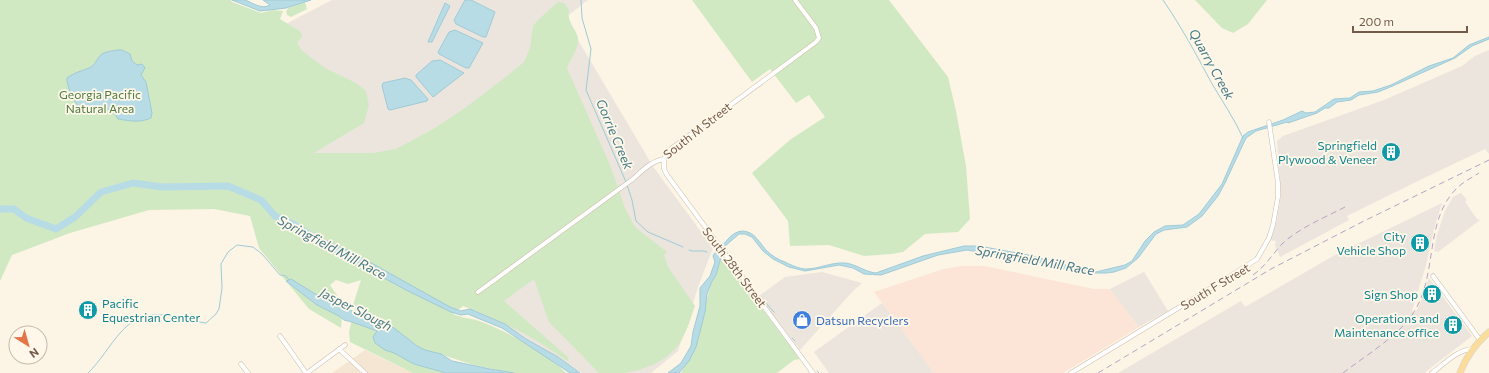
<svg xmlns="http://www.w3.org/2000/svg" width="1489" height="373" viewBox="0 0 1489 373" font-family="Commissioner,sans-serif">
<style>
.residential{fill:#f4e6d2}
.commercial{fill:#fce4d7}
.industrial{fill:#ebe5de}
.green{fill:#d0e9c2}
.water{fill:#b8dce5;stroke:#9fcbd7}
.lines{fill:none;stroke-linecap:round;stroke-linejoin:round}
.stream{stroke:#9fcbd7;stroke-width:1}
.river{stroke:#b8dce5;stroke-width:7}
.minor-casing{stroke:#cdbcaa;stroke-width:5}
.primary-casing{stroke:#dbd4d0;stroke-width:7}
.minor{stroke:#fff;stroke-width:4}
.primary{stroke:#fadc9c;stroke-width:6}
.rail{stroke:#b7a2c5;stroke-width:1;stroke-dasharray:6 4;stroke-linecap:butt}
.labels{text-anchor:middle;dominant-baseline:central;stroke-width:3.5;stroke-linejoin:round;paint-order:stroke}
.park-label{font-size:12px;fill:#4f7a42;stroke:#fff8ea}
.street-label{font-size:12px;fill:#745b49;stroke:#fff8ea}
.culture-label{font-size:12px;fill:#0d838f;stroke:#fff8ea;text-anchor:end}
.shop-label{font-size:12px;fill:#366cbe;stroke:#fff8ea;text-anchor:start}
.water-label{font-size:13px;font-style:italic;fill:#437987;stroke:#fff8ea}
</style>
<rect width="100%" height="100%" fill="#fcf4e4"/>
<path class="residential" d="M365,350L379,357L413,373H332Z"/>
<path class="commercial" d="M962,266H984L1094,289H1110L1139,327L1063,373H934L874,292L944,269Z"/>
<g class="industrial">
<path d="M332,0H588L565,18L654,168L713,248L698,287L678,351L651,373H582L465,304L392,264L377,260L379,254L367,236L340,229L314,193L286,24Z"/>
<path d="M1489,50V154L1485,149L1422,179L1347,216L1349,220L1280,257L1275,245L1276,241L1270,240L1277,220L1281,196L1277,141L1283,136L1384,100L1462,66L1475,56Z"/>
<path d="M1461,193L1467,200L1465,202L1477,219L1480,220L1438,252L1434,251L1437,235L1445,211L1453,197Z"/>
<path d="M1442,203L1434,229L1426,265L1412,311L1415,313L1420,304L1429,278L1472,336L1424,373H1118L1241,301L1245,307L1335,255Z"/>
<path d="M822,272L862,283L853,291L800,350L759,296L785,277Z"/>
<path d="M1144,272L1168,311L1139,327L1110,289Z"/>
<path d="M882,303L934,373H829L814,352Z"/>
</g>
<g class="green">
<path d="M0,0H231L232,2L261,13L273,10L283,11L280,19L301,32L302,37L297,42L301,50L325,68L356,83L366,91L369,105L364,123L314,153H373L396,149L435,128L465,108L507,76L524,62L530,48L533,26L539,19L558,2L564,3L569,10C566,24 580,31 578,42C577,51 570,60 567,68L610,165L625,208L635,227L667,252L664,255L668,267L695,306C691,317 687,331 681,341C670,360 645,370 624,373C616,373 607,373 599,373L549,322L534,279L504,301L569,358L567,361C536,338 499,319 463,306L453,314C461,318 471,318 479,321C503,329 549,355 566,373H513L474,365L430,351L446,373H413L350,342L349,332L355,307L353,305L361,280L348,284L336,280L330,285L343,304L341,328L309,309L259,248L250,216L214,209L149,210L70,233L12,255L0,281Z"/>
<path d="M692,0H889L948,77L956,111L966,166L970,219L958,232L925,234L903,252L891,254L864,256L829,245L790,246L788,221L752,173L791,139L825,117L809,95L796,103L770,69L752,82Z"/>
<path d="M1195,0H1267L1248,24L1233,33L1222,28Z"/>
<path d="M305,2L307,9L291,17L287,15L286,12L288,8Z"/>
<path d="M719,251L800,359L794,360L777,373H681L695,347Z"/>
</g>
<g class="water">
<path d="M232,0C236,0 241,0 245,0C253,3 262,10 270,5L263,0H311L286,8L260,11Z"/>
<path d="M465,0H471L495,12L486,37H483L456,24L454,20Z"/>
<path d="M445,3L450,6L432,42H428Z"/>
<path d="M455,30L483,43L469,68H466L439,54L438,52L449,32Z"/>
<path d="M1489,37V39L1472,46L1455,58L1388,88L1378,92L1359,95L1351,100L1337,102L1329,108H1325L1317,113L1288,123L1287,122L1256,131L1246,138L1225,183L1218,196L1202,216L1187,227L1164,230L1156,234L1138,258L1126,268L1114,272L1106,273H1080L1034,261L967,250L938,255L881,275L864,274L853,268L839,265L805,271L789,267L773,259L763,251L752,237L745,234H739L724,247L716,275L712,281L707,294L705,312L696,347L689,361L679,373H668L681,363L691,346L693,332L700,306V288L710,276L715,262L713,256L714,254C723,248 729,232 742,231C755,231 760,244 767,251C772,256 779,260 785,262C791,265 799,269 806,269C819,269 831,262 845,263C856,264 865,272 876,273L923,256L964,246H979L1028,255L1066,265L1078,270L1096,272L1125,265L1132,261L1145,241L1154,232L1165,226L1183,225L1199,214L1222,184L1243,136L1248,132L1283,120L1302,111L1306,113L1315,112L1334,99L1350,98L1359,92L1373,91L1391,85L1429,66L1453,58L1469,45Z"/>
<path d="M117,50H122L130,54L132,61L137,65L142,64L145,68L141,75L146,82L152,113L151,118C140,123 130,121 118,119L114,113L110,109C103,110 92,114 85,112C77,110 66,86 67,78C75,72 83,71 91,67C97,63 98,55 104,53C108,51 114,51 117,50Z"/>
<path d="M440,60L464,73L433,97L416,77V75L432,61Z"/>
<path d="M405,78L411,80L428,99L427,101L390,110L388,109L382,86L383,83Z"/>
<path d="M321,238L357,255L450,307L461,311L470,309L505,324L526,339L558,357L580,373H570L502,328L475,317L468,314L461,315L451,312L408,291L371,271L354,260L333,252L319,243Z"/>
<path d="M291,279L325,300L394,328L417,346L425,350L441,354L452,361L490,369L514,373H446L414,364L394,353L385,350L375,343L373,337L377,331L352,322L344,320L339,316L317,305L286,281Z"/>
</g>
<g class="lines">
<g class="stream">
<path d="M581,0L582,18L591,49L586,90L626,182"/>
<path d="M1163,0C1181,26 1196,54 1211,82C1222,101 1234,118 1243,138"/>
<path d="M627,185L632,200L636,221L648,232L683,247"/>
<path d="M689,250C695,253 701,249 707,252"/>
<path d="M766,303L774,312"/>
<path d="M792,338L795,341"/>
<path d="M817,371L819,373"/>
<path d="M88,373C113,349 123,310 164,315C178,316 192,322 206,323L216,314L219,309L222,288L221,264L228,252L237,245L253,247L262,254L280,275L286,276L289,280"/>
</g>
<path class="river" d="M0,209H14L26,218L56,229L75,217L101,192L133,183L162,187L228,186L261,200L275,216L293,224L327,246"/>
<g class="minor-casing">
<g id="minor">
<path d="M664,159V169L667,175L813,373"/>
<path d="M1433,276L1480,340"/>
<path d="M478,292L633,179C642,171 651,161 664,159L666,154L672,148L816,42L819,38L816,28L795,0"/>
<path d="M280,336L306,373"/>
<path d="M339,349L365,373"/>
<path d="M241,364L248,373"/>
<path d="M307,373L345,345"/>
<path d="M1071,373L1221,282L1257,259L1269,238L1273,225L1278,197V183L1269,122"/>
<path d="M1432,373C1444,364 1458,349 1473,349"/>
</g>
</g>
<g class="primary-casing">
<path id="primary" d="M1460,373C1466,357 1476,343 1489,332"/>
</g>
<use href="#minor" class="minor"/>
<use href="#primary" class="primary"/>
<g class="rail">
<path d="M1253,275C1266,266 1273,253 1283,243C1301,227 1324,218 1345,207"/>
<path d="M1098,373L1271,269L1362,222L1489,160"/>
<path d="M1343,373C1365,356 1400,335 1414,312C1438,274 1424,222 1456,189C1463,182 1471,178 1479,173"/>
</g>
</g>
<defs>
<g id="building-disc" transform="scale(1)"><circle r="9.5" fill="#0f9aa8" stroke="#fff8ea"/><path d="M-4-6H4V6H1V3H-1V6H-4ZM-2.5-4.3h1.7v1.8h-1.7ZM.8-4.3h1.7v1.8H.8ZM-2.5-1h1.7V.8h-1.7ZM.8-1h1.7V.8H.8Z" fill="#fff"/></g>
<g id="shop-disc" transform="scale(1)"><circle r="9.5" fill="#3f7fe0" stroke="#fff8ea"/><path d="M-5-2.5h2.3a2.7 3.5 0 0 1 5.4 0H5L5.5 6h-11ZM-1.5-2.5h3a1.5 2.3 0 0 0-3 0Z" fill="#fff"/></g>
</defs>
<g fill-rule="evenodd">
<use href="#building-disc" x="1391" y="152"/>
<use href="#building-disc" x="1420" y="243"/>
<use href="#building-disc" x="1432" y="294"/>
<use href="#building-disc" x="88" y="310"/>
<use href="#shop-disc" x="802" y="320"/>
<use href="#building-disc" x="1453" y="325"/>
</g>
<g class="labels">
<g class="park-label">
<text x="100" y="94">Georgia Pacific<tspan x="100" dy="14">Natural Area</tspan></text>
</g>
<g class="street-label">
<text transform="translate(697 130) rotate(-38)">South M Street</text>
<text transform="translate(735 267) rotate(53)">South 28th Street</text>
<text transform="translate(1215 286) rotate(-31)">South F Street</text>
</g>
<g class="culture-label">
<text x="1377" y="145">Springfield<tspan x="1377" dy="14">Plywood &amp; Veneer</tspan></text>
<text x="1406" y="236">City<tspan x="1406" dy="14">Vehicle Shop</tspan></text>
<text x="1418" y="294">Sign Shop</text>
<text x="102" y="303" text-anchor="start">Pacific<tspan x="102" dy="14">Equestrian Center</tspan></text>
<text x="1439" y="318">Operations and<tspan x="1439" dy="14">Maintenance office</tspan></text>
</g>
<g class="shop-label">
<text x="816" y="320">Datsun Recyclers</text>
</g>
<g class="water-label">
<text transform="translate(1212 64) rotate(61)">Quarry Creek</text>
<text transform="translate(615 134) rotate(67)">Gorrie Creek</text>
<text transform="translate(332 247) rotate(28)">Springfield Mill Race</text>
<text transform="translate(1035 260) rotate(10)">Springfield Mill Race</text>
<text transform="translate(356 309) rotate(27)">Jasper Slough</text>
</g>
</g>
<g transform="translate(28 345) rotate(143)"><circle r="19" fill="#fff8ea" stroke="#c7b9aa"/>
<path d="M0-3L7 15L0 10L-7 15Z" fill="#e57449"/>
<text y="-6" font-size="11" font-weight="bold" text-anchor="middle" fill="#745b49">N</text>
</g>
<path d="M1353 26v6h114v-6" fill="none" stroke="#745b49" stroke-width="2"/>
<text x="1359" y="26" font-size="12" fill="#745b49" stroke="#fff8ea" stroke-width="3" paint-order="stroke">200 m</text>
</svg>
